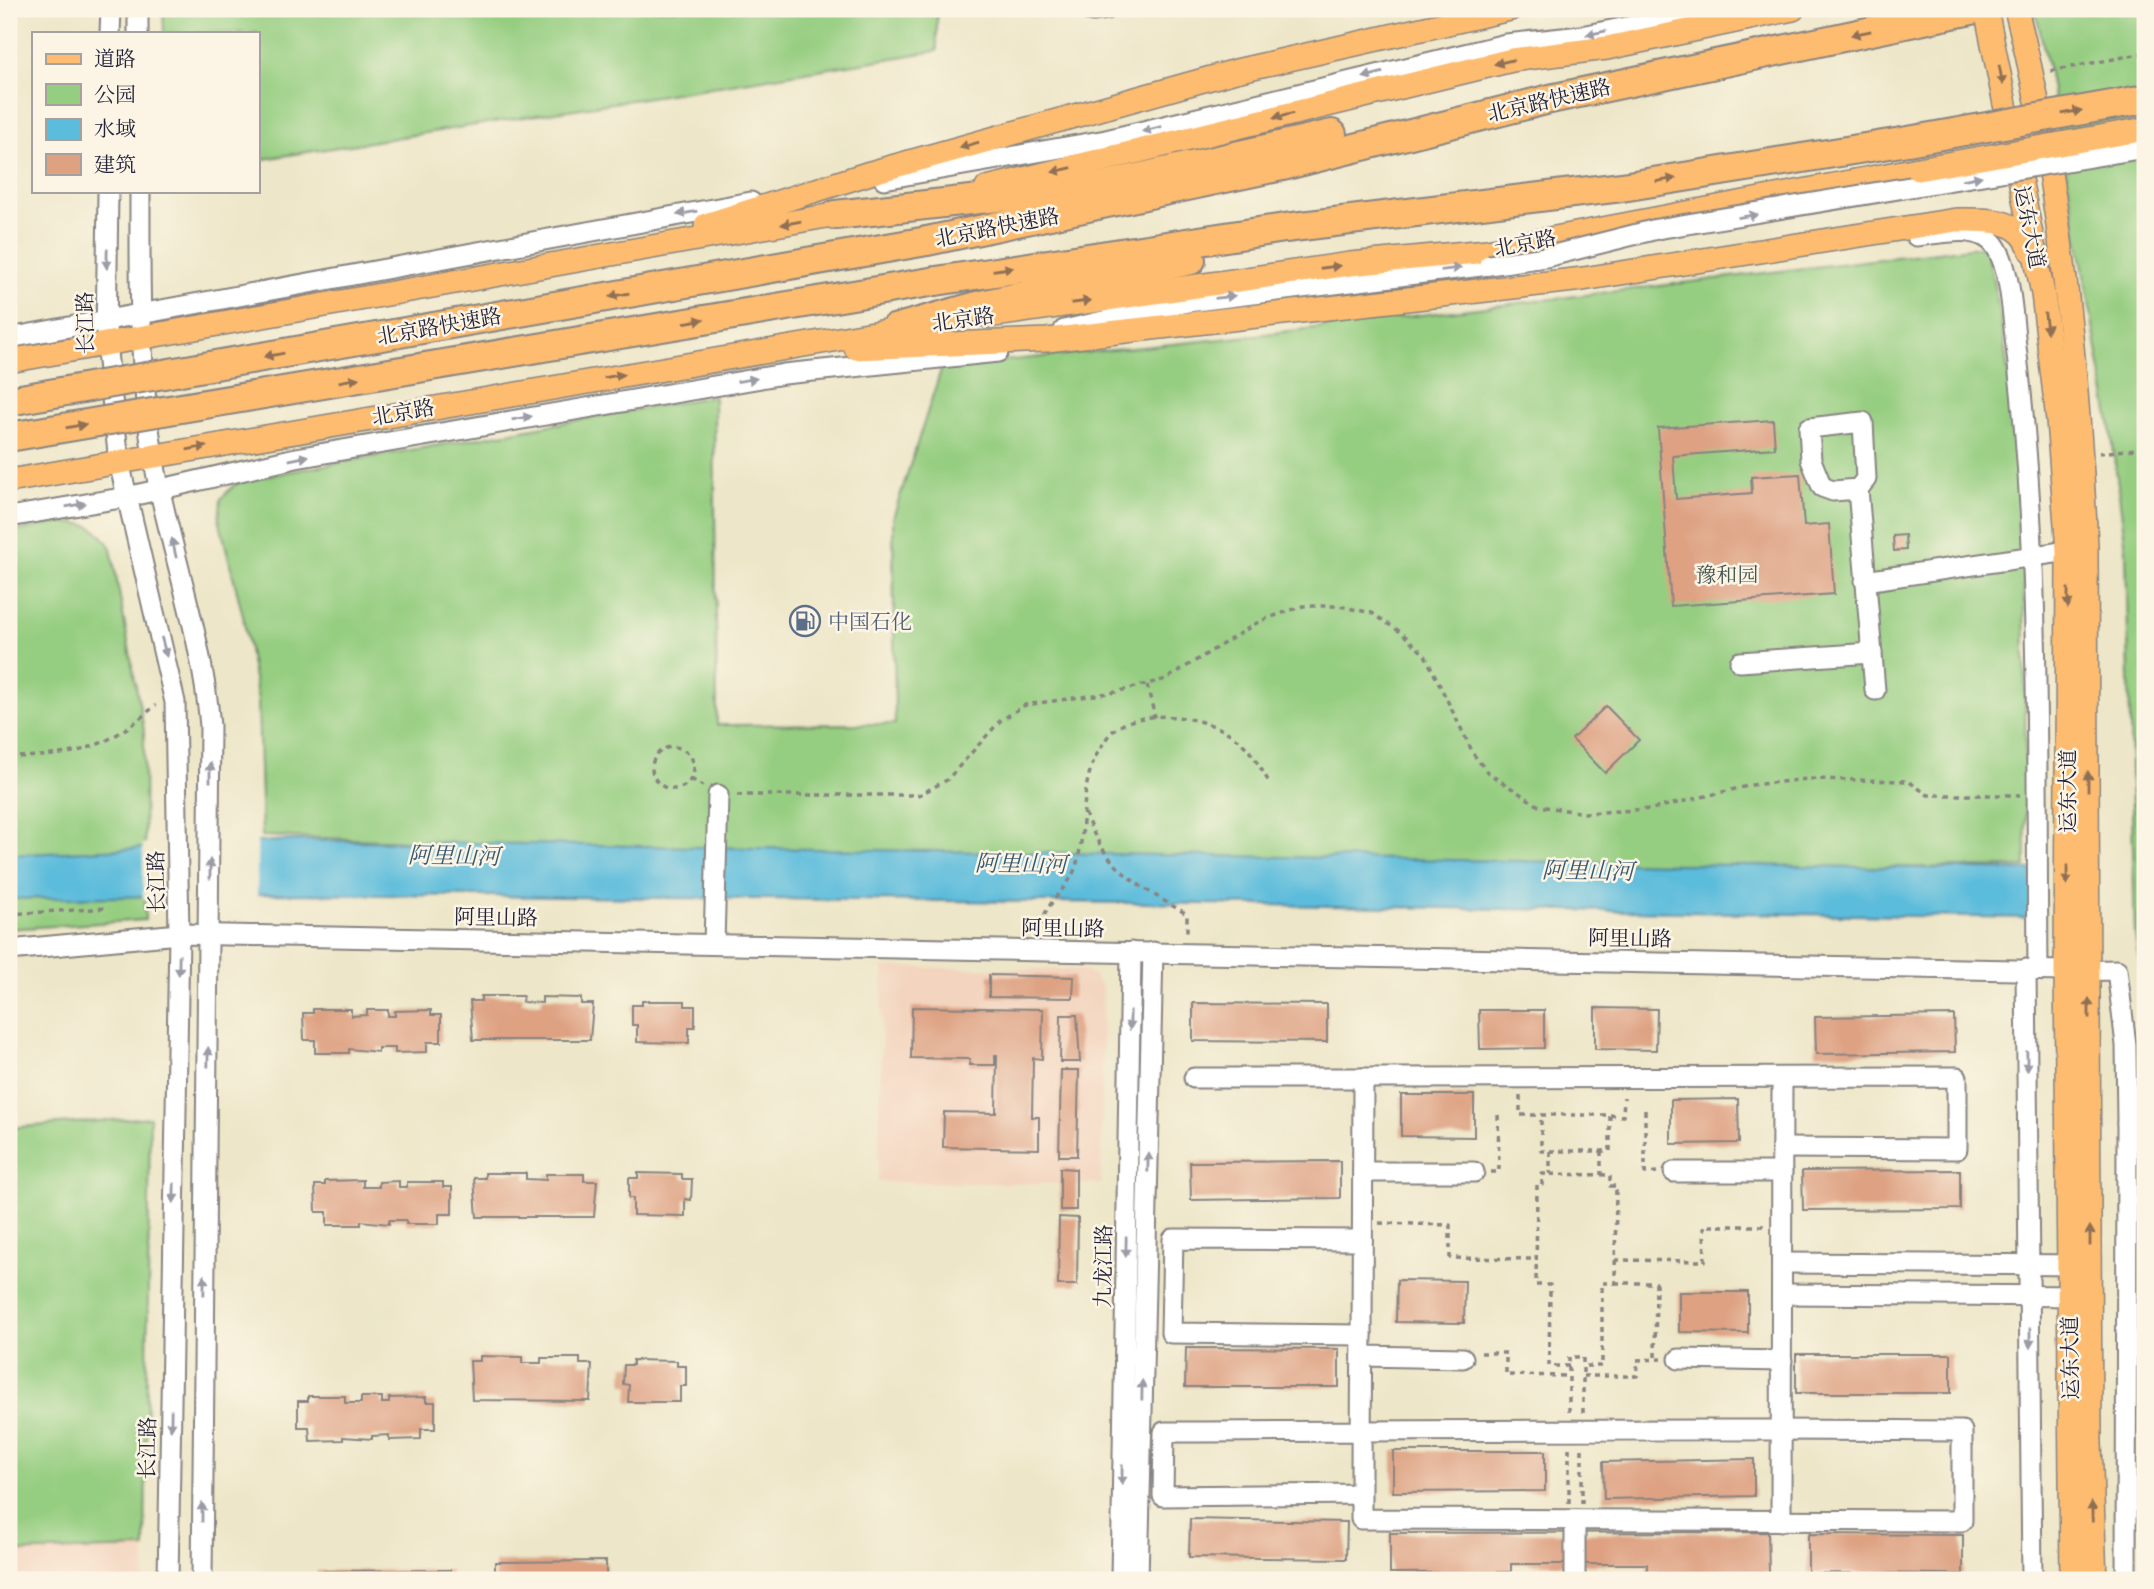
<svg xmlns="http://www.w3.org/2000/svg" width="2154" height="1589" viewBox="0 0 2154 1589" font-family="'Gentium Book Plus','Noto Serif SC',serif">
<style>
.built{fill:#f3d4be}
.green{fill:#96ce81;stroke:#5c785e;stroke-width:2}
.water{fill:#5cbcdb;stroke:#3f6f8b;stroke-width:2}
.pier{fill:#ede6c8}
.building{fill:#dea283}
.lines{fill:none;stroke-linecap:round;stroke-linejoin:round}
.minor-casing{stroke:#888482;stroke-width:23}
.major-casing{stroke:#888482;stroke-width:26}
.highway-casing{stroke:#888482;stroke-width:32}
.path{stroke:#888482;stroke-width:3.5;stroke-dasharray:5 5;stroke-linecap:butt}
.minor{stroke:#fff;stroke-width:19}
.major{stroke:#fdbc6f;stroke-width:23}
.highway{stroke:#fdbc6f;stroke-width:28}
.minor-bridge-casing{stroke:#888482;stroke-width:23;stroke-linecap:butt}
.major-bridge-casing{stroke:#888482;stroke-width:26;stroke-linecap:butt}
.highway-bridge-casing{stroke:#888482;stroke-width:32;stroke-linecap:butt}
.minor-bridge{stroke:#fff;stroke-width:19}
.major-bridge{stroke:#fdbc6f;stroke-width:23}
.highway-bridge{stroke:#fdbc6f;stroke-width:28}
.oneway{fill:#9c9ca7}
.oneway2{fill:#906f55}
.labels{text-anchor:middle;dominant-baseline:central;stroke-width:5;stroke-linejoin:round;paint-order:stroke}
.street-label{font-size:21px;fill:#22223b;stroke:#fcf5e5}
.park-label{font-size:21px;fill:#455650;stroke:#fcf5e5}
.service-label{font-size:21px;fill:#4e5e75;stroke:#fcf5e5;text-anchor:start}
.water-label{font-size:23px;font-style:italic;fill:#365873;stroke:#fcf5e5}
</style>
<rect width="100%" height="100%" fill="#fcf5e5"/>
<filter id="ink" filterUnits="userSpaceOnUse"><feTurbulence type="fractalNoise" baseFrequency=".0143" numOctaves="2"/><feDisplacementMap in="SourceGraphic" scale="14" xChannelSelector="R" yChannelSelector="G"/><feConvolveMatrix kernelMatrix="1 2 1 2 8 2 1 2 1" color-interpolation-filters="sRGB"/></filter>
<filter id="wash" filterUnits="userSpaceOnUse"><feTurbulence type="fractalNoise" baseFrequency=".00686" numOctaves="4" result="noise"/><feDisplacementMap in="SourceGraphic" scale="28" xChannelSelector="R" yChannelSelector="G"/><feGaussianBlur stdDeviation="1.57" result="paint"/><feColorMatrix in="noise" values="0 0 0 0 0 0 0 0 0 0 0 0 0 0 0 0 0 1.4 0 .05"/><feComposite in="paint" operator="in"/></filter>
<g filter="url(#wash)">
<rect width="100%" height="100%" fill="#ede6c8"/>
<g class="built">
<path d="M883,967L1085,970L1094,976L1102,987L1103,1009L1101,1184L878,1182Z"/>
<path d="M145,1548L144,1580H9V1552Z"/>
</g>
<g class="green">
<path d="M163,9H937V51L257,160V33H164Z"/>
<path d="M2035,9H2145V996L2135,934L2126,550L2111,429L2047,62Z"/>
<path d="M1986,246C2032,448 2024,661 2026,867C1438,870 850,856 262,836L258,701L243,616L219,519L221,499L235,484L259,477L714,396L717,725L895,724L893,518L942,367L1232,338Z"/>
<path d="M59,523C88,523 95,523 111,548L144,730L145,920L9,929V532Z"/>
<path d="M150,1117L145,1548L9,1552V1128Z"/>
</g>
<path class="water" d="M295,840L2033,870V918L1144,903L281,894L9,899V855Z"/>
<path class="pier" d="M257,839V898L143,899V844Z"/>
<g id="blocks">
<g class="building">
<path d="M1773,420L1775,448L1673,456L1676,499L1752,493L1751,477L1800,474L1804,526L1829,524L1834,594L1671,606L1658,428Z"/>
<path d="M1905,535L1906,550L1894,551L1893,536Z"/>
<path d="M1606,706L1639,740L1605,773L1572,739Z"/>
<path d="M989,975L1074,977L1073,998L989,997Z"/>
<path d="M481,996H523L522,1002L542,1003V997L581,998V1004H593L590,1040H473L470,1001H481Z"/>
<path d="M642,1001H685V1006H695V1027H689V1043L637,1042V1025H632V1005H642Z"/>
<path d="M1193,1003L1327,1004V1042L1193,1041Z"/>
<path d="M912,1007L1043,1009L1042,1059L1033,1058L1032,1117H1039V1149L943,1147L944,1112L996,1113L997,1055H995V1065H969L970,1059L911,1058Z"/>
<path d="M1595,1008L1657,1009L1656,1050L1595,1049Z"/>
<path d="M313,1009H351V1016L367,1015V1010H388V1016H395V1011L431,1010V1015H441V1042H427V1052L395,1053V1048H378V1052L349,1049V1053H315V1040H304L303,1013H313Z"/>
<path d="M1479,1010H1544V1048L1480,1049Z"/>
<path d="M1061,1015H1077L1080,1062H1060Z"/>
<path d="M1954,1015L1955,1052L1816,1054L1815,1017Z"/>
<path d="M1061,1070H1079L1077,1156H1059Z"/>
<path d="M1401,1095H1474V1137L1401,1136Z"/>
<path d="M1738,1099L1739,1143L1671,1144V1100Z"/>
<path d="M1340,1161V1198L1191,1200L1190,1162Z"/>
<path d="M1060,1168L1076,1169V1210H1060Z"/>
<path d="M1960,1170V1209L1803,1210L1802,1171Z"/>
<path d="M485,1173H526V1179L546,1180V1174H584V1181H597L594,1217H477L474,1178H485Z"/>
<path d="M638,1173L682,1174V1179H692L691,1200L685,1199V1216L633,1215V1198H629V1178H638Z"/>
<path d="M363,1180V1187H379V1182L399,1181V1187H407V1182H443V1187H452V1214H439V1224H406V1220H389V1224L361,1221V1225H327V1212H316L315,1185H325V1181Z"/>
<path d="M1059,1217L1078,1218L1077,1285H1058Z"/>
<path d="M1397,1280L1465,1281L1464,1323L1396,1322Z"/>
<path d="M1679,1292H1748V1333L1679,1332Z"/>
<path d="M1186,1348L1339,1349V1387H1185Z"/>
<rect x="1796" y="1354" width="155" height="39"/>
<path d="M480,1356L522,1357V1363H541V1358H580V1364H592L590,1401L472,1400L470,1361H480Z"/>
<path d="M633,1360L677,1361V1366H686V1386H680V1402H628L629,1385L623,1384L624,1365H633Z"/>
<path d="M308,1396H345V1403H361V1397H382V1403H389V1398L426,1397V1402H435V1429H421V1439L389,1440V1435L372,1436V1439L343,1437V1440L310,1441L309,1427H298V1401H308Z"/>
<path d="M1393,1451H1545V1491L1393,1492Z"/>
<path d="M1754,1459V1496L1604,1499L1603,1462Z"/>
<path d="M1190,1519L1347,1522L1346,1559L1189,1557Z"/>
<path d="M1768,1532L1769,1573H1647V1564H1511V1572L1390,1573V1533Z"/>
<path d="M1808,1534L1963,1535V1574L1808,1573Z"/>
<path d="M606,1561V1580H495V1562Z"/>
<path d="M450,1570V1580H317V1571Z"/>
</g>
</g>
</g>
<g filter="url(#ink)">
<use href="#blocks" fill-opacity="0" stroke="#888482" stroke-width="2"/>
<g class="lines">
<g class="minor-casing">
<g id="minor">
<path d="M138,9V33"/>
<path d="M1085,9L1093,11L1107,9"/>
<path d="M110,33L111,9"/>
<path d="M884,179L1106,140L1506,44L1581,36L1719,9"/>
<path d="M108,191L106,343L119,462L175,702L179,934L168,1580"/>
<path d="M140,191C140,288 138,386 158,482C175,563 203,643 210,726L202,1580"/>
<path d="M1916,236C1940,234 1980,222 1996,247C2012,272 2013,326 2017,355C2041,559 2036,764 2038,969"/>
<path d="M1064,330L1187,302L1489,265"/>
<path d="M9,338L751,202"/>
<path d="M1858,489L1833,491L1822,487L1811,460L1809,428L1863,422L1866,479L1858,489L1875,690"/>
<path d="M9,517L127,497L296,458L784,374L998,352"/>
<path d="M1865,581L2068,551"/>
<path d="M1740,662L1872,653"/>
<path d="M714,944L718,795"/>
<path d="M9,950L179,934L2066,971L2117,970L2126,1045L2127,1123L2126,1580"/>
<path d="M2026,969L2032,1580"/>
<path d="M1194,1078H1363"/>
<path d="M2127,1123L2145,1141"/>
<path d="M1363,1172H1474"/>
<path d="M1674,1172H1782"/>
<path d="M1782,1263L2082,1265"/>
<path d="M1782,1294L2081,1296"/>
<path d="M1362,1335L1171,1333L1173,1239L1362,1240"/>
<path d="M1362,1356L1463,1358"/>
<path d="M1679,1359L1782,1361"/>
<path d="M1361,1494L1163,1496L1164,1432C1430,1431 1696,1428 1962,1431V1521L1361,1519C1361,1458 1361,1396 1362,1335L1363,1078L1957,1077V1149L1782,1148"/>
<path d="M1781,1521L1782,1078"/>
<path d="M1121,1580L1131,952"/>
<path d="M1138,1580L1153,952"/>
<path d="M1575,1580V1520"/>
</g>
</g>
<g class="major-casing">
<g id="major">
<path d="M1986,9L2043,294L2058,420L2068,551L2066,971L2072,1580"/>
<path d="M2016,9C2061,184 2077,366 2086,546L2090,1442L2095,1580"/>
<path d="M987,188L1512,60L1607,48L1793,9"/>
<path d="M706,225L870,173L1236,71L1510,9"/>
<path d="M988,316L1350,264L1487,251L1918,169"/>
<path d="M856,348L1047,340L1583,279L1956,220C1985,220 2022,217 2031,251"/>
<path d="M9,361L849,212"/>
<path d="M9,481L909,327"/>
</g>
</g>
<g class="highway-casing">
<g id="highway">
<path d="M835,215L1107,185L1332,134"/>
<path d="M927,241L1287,165L1550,99L1976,9"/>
<path d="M936,281L1285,228L1622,187L1908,141"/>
<path d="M894,329L981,305L1191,260"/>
</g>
</g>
<g class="path">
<path d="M2051,71L2145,53"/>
<path d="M2099,453L2145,448"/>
<path d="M1147,685L1155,717"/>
<circle cx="673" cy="768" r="21"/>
<path d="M9,757C77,756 103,751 156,705"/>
<path d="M691,779L703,786"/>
<path d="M737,795H919L947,780L1000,721L1025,705L1116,692L1166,679L1260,621L1303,606H1339L1372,613L1402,633L1425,655L1474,755L1488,773L1539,806L1585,813L1652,809L1752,785L1808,779L1908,781L1928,795H2020"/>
<path d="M1085,813C1105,869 1138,886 1187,914V936"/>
<path d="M9,914L109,908"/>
<path d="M1044,935C1044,929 1043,919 1045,914C1052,898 1068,887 1075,869C1088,832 1078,790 1097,754C1101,748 1106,737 1112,732C1140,706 1205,716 1233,736C1250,747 1259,766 1269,782"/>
<path d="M1520,1096V1115H1541"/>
<path d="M1645,1110V1173L1658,1172"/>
<rect x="1541" y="1115" width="69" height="36"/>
<path d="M1610,1115L1623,1116L1624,1097"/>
<path d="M1550,1151V1174"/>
<path d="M1601,1151V1175"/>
<path d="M1491,1172H1499L1498,1110"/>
<path d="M1379,1223L1450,1225V1258L1536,1259"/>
<path d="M1615,1260L1705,1261L1704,1226H1766"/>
<path d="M1615,1283H1656L1655,1359"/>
<path d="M1481,1353H1506V1375L1569,1376"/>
<path d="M1569,1366H1549L1550,1285H1536L1537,1185H1542V1174L1610,1175V1186H1616L1615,1283H1602V1366H1583"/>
<path d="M1583,1376H1637V1360L1663,1359"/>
<path d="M1569,1412V1357H1583V1413"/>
<path d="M1569,1448V1503"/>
<path d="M1582,1504V1448"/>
</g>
<use href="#minor" class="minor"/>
<use href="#major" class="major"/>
<use href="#highway" class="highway"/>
<g class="minor-bridge-casing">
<path id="minor-bridge" d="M1489,265L1546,257L1657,229L2145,148"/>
</g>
<g class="major-bridge-casing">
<path id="major-bridge" d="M1918,169L2145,129"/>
</g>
<g class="highway-bridge-casing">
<g id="highway-bridge">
<path d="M1908,141L2145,99"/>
<path d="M9,401L927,241"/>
<path d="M9,437L936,281"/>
</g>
</g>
<use href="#minor-bridge" class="minor-bridge"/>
<use href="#major-bridge" class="major-bridge"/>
<use href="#highway-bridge" class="highway-bridge"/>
</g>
<defs><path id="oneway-solid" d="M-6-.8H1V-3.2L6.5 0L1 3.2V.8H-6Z" transform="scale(1.75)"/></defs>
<g class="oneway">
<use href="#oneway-solid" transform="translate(1596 33) rotate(169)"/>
<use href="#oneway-solid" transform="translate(1373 75) rotate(166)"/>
<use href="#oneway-solid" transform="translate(1152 129) rotate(166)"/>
<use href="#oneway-solid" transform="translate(1972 178) rotate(-10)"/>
<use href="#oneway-solid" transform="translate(687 213) rotate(170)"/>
<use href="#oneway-solid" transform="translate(1748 216) rotate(-9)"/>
<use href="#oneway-solid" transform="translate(107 259) rotate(91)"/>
<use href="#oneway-solid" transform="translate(1451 269) rotate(-7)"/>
<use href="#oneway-solid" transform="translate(1225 297) rotate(-7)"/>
<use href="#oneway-solid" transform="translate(747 380) rotate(-9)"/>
<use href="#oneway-solid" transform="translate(522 418) rotate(-10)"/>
<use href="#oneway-solid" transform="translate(299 458) rotate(-11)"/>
<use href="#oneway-solid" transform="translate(76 505) rotate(-10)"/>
<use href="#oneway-solid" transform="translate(174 548) rotate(-103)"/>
<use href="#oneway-solid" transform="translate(164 647) rotate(75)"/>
<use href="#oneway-solid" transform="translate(210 772) rotate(-90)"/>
<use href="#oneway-solid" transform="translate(210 869) rotate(-90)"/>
<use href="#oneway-solid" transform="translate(179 965) rotate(91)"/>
<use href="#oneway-solid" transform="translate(1130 1020) rotate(91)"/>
<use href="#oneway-solid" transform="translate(208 1057) rotate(-89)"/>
<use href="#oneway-solid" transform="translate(2027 1061) rotate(89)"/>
<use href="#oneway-solid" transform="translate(1148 1162) rotate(-89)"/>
<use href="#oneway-solid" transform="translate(174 1193) rotate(91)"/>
<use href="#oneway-solid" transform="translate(1126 1247) rotate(91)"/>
<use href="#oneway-solid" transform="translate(204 1285) rotate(-89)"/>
<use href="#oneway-solid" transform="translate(2030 1338) rotate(90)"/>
<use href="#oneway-solid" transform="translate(1142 1390) rotate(-89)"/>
<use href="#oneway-solid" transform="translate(171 1420) rotate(91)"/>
<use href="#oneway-solid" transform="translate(1122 1475) rotate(91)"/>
<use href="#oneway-solid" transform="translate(202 1512) rotate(-90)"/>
</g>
<g class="oneway2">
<use href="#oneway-solid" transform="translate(1861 33) rotate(168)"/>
<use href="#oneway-solid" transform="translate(1504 62) rotate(167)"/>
<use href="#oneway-solid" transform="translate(2001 75) rotate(79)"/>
<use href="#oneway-solid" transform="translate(2072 112) rotate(-10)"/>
<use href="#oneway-solid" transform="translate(1283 116) rotate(166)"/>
<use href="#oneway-solid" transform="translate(969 145) rotate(164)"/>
<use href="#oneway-solid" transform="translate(1062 170) rotate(167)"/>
<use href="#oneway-solid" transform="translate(1666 180) rotate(-9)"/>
<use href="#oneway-solid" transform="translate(791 223) rotate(170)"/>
<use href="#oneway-solid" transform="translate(1330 267) rotate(-8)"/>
<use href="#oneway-solid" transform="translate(1003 269) rotate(-8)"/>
<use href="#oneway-solid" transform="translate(619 295) rotate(170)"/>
<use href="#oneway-solid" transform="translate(1081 302) rotate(-8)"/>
<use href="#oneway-solid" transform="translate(694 321) rotate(-10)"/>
<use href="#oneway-solid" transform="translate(2046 323) rotate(83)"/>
<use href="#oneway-solid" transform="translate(274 355) rotate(170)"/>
<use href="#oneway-solid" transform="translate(614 376) rotate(-10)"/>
<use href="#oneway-solid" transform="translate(349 380) rotate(-10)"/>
<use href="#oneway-solid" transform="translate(76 426) rotate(-10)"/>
<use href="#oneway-solid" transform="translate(197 448) rotate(-10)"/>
<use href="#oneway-solid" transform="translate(2068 598) rotate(90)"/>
<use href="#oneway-solid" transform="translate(2088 781) rotate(-90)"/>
<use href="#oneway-solid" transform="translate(2067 875) rotate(90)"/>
<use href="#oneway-solid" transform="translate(2089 1008) rotate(-90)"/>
<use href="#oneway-solid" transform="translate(2090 1236) rotate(-90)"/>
<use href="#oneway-solid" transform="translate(2092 1512) rotate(-92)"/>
</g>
</g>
<defs>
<g id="fuel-ring" transform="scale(1.575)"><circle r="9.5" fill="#fcf5e5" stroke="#5c6f8a" stroke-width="1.5"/><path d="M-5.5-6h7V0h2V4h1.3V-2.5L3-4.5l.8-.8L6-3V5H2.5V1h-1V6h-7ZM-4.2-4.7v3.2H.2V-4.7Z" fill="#5c6f8a"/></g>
</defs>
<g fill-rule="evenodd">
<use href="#fuel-ring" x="805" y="621"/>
</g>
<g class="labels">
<g class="street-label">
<text transform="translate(1549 100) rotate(-13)">北京路快速路</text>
<text transform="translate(997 227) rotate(-11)">北京路快速路</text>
<text transform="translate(2030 227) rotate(79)">运东大道</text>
<text transform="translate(1525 243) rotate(-11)">北京路</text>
<text transform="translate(963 319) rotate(-8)">北京路</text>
<text transform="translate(85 323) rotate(-91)">长江路</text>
<text transform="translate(439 326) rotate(-10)">北京路快速路</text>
<text transform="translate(403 412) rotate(-10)">北京路</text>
<text transform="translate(2067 791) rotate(-90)">运东大道</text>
<text transform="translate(156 882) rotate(-91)">长江路</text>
<text transform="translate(496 917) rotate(1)">阿里山路</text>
<text transform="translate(1063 928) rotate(1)">阿里山路</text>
<text transform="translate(1630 938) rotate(1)">阿里山路</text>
<text transform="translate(1103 1266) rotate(-89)">九龙江路</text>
<text transform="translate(2070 1358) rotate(-91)">运东大道</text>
<text transform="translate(147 1448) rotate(-89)">长江路</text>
</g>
<g class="park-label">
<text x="1727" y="574">豫和园</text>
</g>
<g class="service-label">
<text x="828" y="621">中国石化</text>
</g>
<g class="water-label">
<text transform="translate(454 855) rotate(1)">阿里山河</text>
<text transform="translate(1021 863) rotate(1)">阿里山河</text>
<text transform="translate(1588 870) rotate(1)">阿里山河</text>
</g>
</g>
<rect width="2154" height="1589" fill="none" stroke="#fcf5e5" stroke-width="35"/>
<rect x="32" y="32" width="228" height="161" fill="#fcf5e5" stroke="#a5a1a1" stroke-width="2"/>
<rect x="46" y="54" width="35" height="10" fill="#fdbc6f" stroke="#a5a1a1" stroke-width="2"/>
<text x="94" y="66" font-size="21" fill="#22223b">道路</text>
<rect x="46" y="84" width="35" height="21" fill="#96ce81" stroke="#a5a1a1" stroke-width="2"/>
<text x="94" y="102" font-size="21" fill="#22223b">公园</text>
<rect x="46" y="119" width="35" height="21" fill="#5cbcdb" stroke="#a5a1a1" stroke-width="2"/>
<text x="94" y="136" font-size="21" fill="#22223b">水域</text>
<rect x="46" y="154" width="35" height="21" fill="#dea283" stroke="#a5a1a1" stroke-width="2"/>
<text x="94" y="172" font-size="21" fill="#22223b">建筑</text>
</svg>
